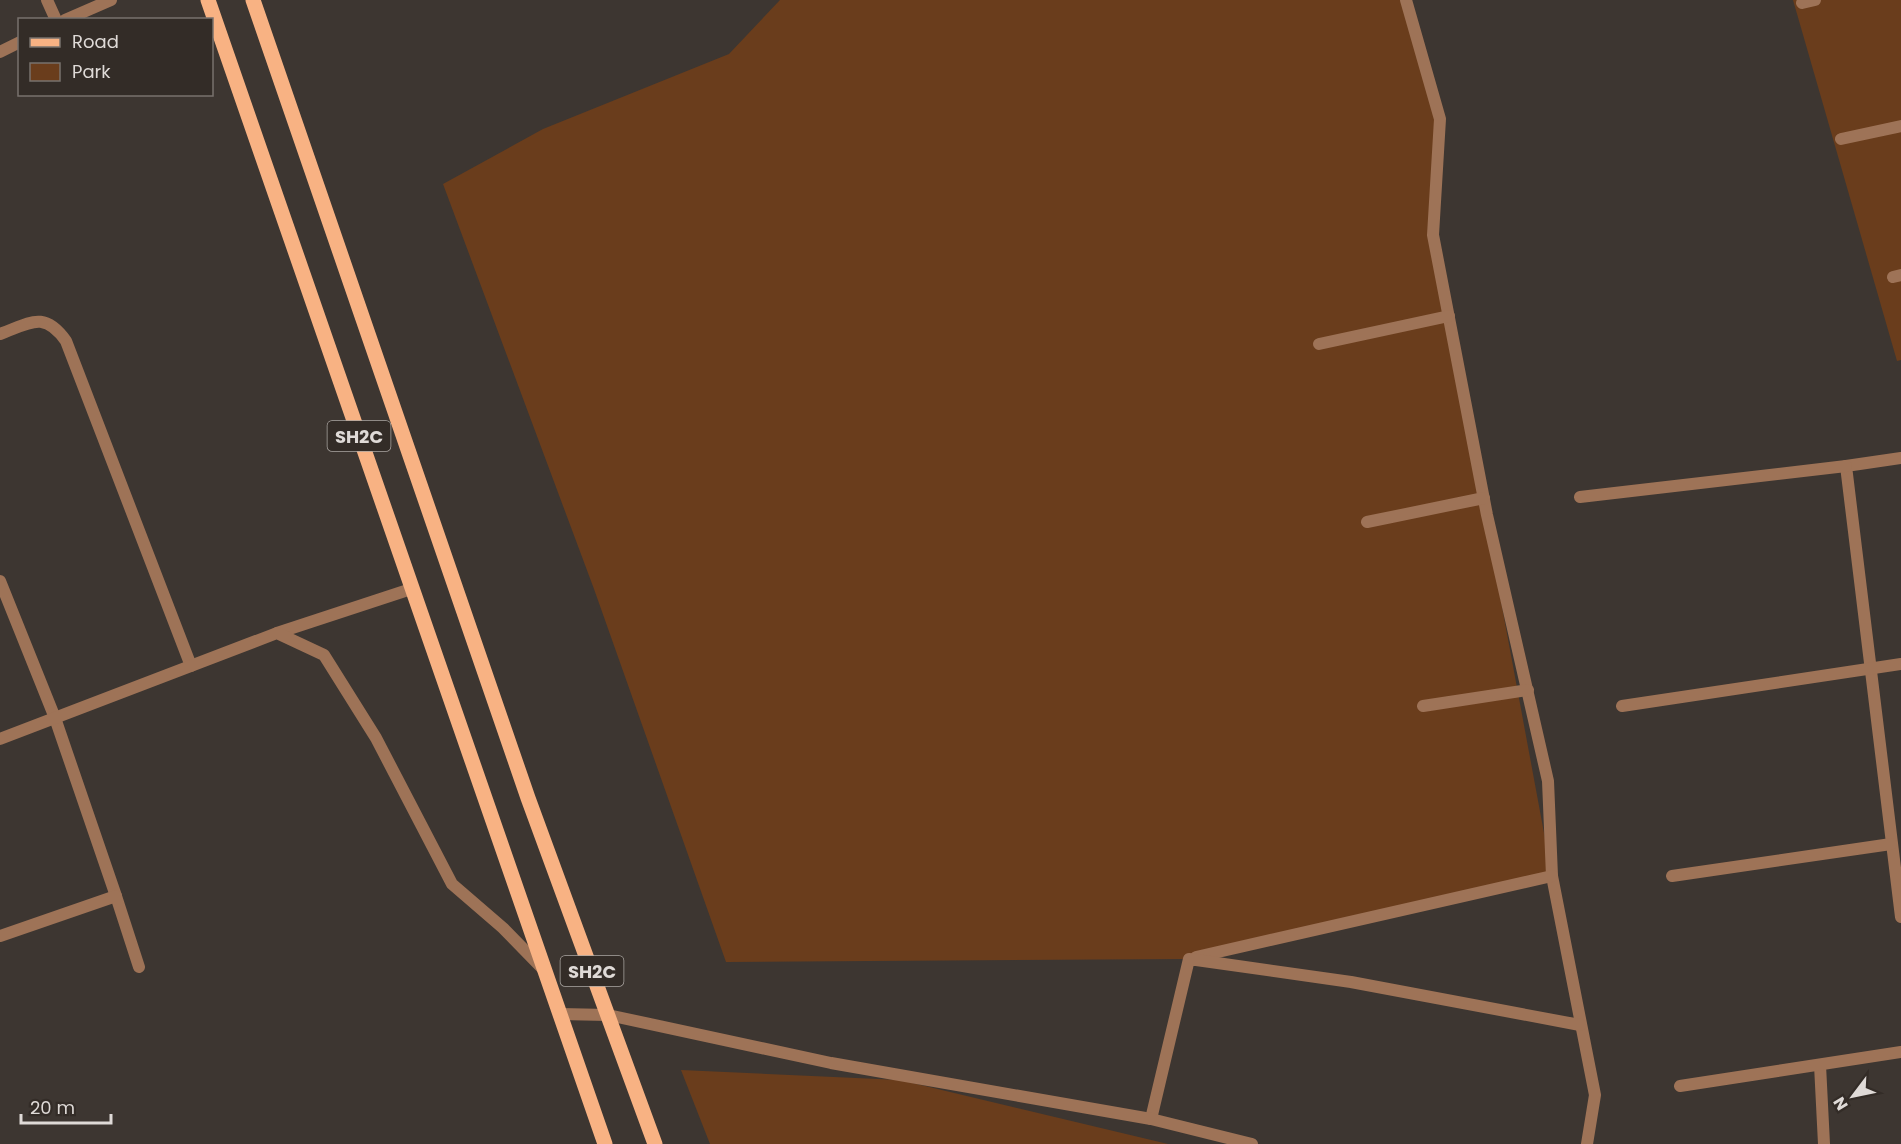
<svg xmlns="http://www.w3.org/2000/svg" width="1901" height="1144" viewBox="0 0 1901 1144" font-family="Poppins,sans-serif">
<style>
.green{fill:#6a3d1c}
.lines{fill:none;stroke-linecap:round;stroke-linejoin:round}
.minor{stroke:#9e7357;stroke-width:12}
.tertiary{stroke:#9e7357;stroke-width:12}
.primary{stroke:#f8b283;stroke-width:15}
.labels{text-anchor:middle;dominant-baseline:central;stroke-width:5;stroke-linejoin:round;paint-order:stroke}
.shield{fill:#332c27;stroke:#aba6a2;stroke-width:1.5}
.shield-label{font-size:18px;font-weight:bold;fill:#dfdad7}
</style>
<rect width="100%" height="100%" fill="#3d3631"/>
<g class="green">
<path d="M780,0H1406L1440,119L1433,235L1552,876L1189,959L726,962L594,589L443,184L543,129L729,54Z"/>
<path d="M1793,0H1901V360L1897,361Z"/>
<path d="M681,1070L900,1080L1168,1144H710Z"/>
</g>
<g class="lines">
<g class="minor">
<path d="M47,0L56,20"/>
<path d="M1406,0L1440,119L1433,235L1487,515L1548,781L1552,876L1595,1095L1587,1144"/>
<path d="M1802,3L1815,0"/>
<path d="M1841,139L1901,126"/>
<path d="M1893,277L1901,275"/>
<path d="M0,334C30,323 44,310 66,341L191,666"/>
<path d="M1319,344L1449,316"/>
<path d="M1901,458L1846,466L1901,917"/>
<path d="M1580,497L1846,466"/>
<path d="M1367,522L1484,498"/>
<path d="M0,581L55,718L116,896"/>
<path d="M277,633L411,589"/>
<path d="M1423,706L1528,690"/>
<path d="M1622,706L1901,664"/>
<path d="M0,739L277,633L324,655L376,738L452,884L503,928L543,969"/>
<path d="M1672,876L1891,844"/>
<path d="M0,936L116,896L139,967"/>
<path d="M1196,957L1552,876"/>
<path d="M1820,1065L1824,1144"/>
<path d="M1680,1086L1901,1052"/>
<path d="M1151,1119L1189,959L1351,982L1580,1025"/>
</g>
<g class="tertiary">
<path d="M65,20L111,0"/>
<path d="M0,52L20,42"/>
<path d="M560,1014L608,1015L831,1063L1151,1119L1252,1144"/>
</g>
<g class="primary">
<path d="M208,0L605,1144"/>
<path d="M253,0L528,798L655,1144"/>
</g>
</g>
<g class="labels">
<g class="shield">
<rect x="327.5" y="421" width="63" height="30" rx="4.5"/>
<rect x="560.5" y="956" width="63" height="30" rx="4.5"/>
</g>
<g class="shield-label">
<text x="359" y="436">SH2C</text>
<text x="592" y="971">SH2C</text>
</g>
</g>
<rect x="18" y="18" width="195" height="78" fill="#332c27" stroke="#78726d" stroke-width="1.5"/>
<rect x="30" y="38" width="30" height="9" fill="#f8b283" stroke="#78726d" stroke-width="1.5"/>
<text x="72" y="48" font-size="18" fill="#dfdad7">Road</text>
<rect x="30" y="63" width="30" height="18" fill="#6a3d1c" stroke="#78726d" stroke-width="1.5"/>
<text x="72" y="78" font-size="18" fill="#dfdad7">Park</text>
<g transform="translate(1853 1096) rotate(238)" stroke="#332c27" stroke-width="4.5" paint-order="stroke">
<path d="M0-4.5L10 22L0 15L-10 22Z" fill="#dfdad7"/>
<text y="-9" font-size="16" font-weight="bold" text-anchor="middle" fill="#dfdad7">N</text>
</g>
<path d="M21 1114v9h90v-9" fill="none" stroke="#dfdad7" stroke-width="3"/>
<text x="30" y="1114" font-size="18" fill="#dfdad7" stroke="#332c27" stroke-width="4.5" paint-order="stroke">20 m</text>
</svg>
